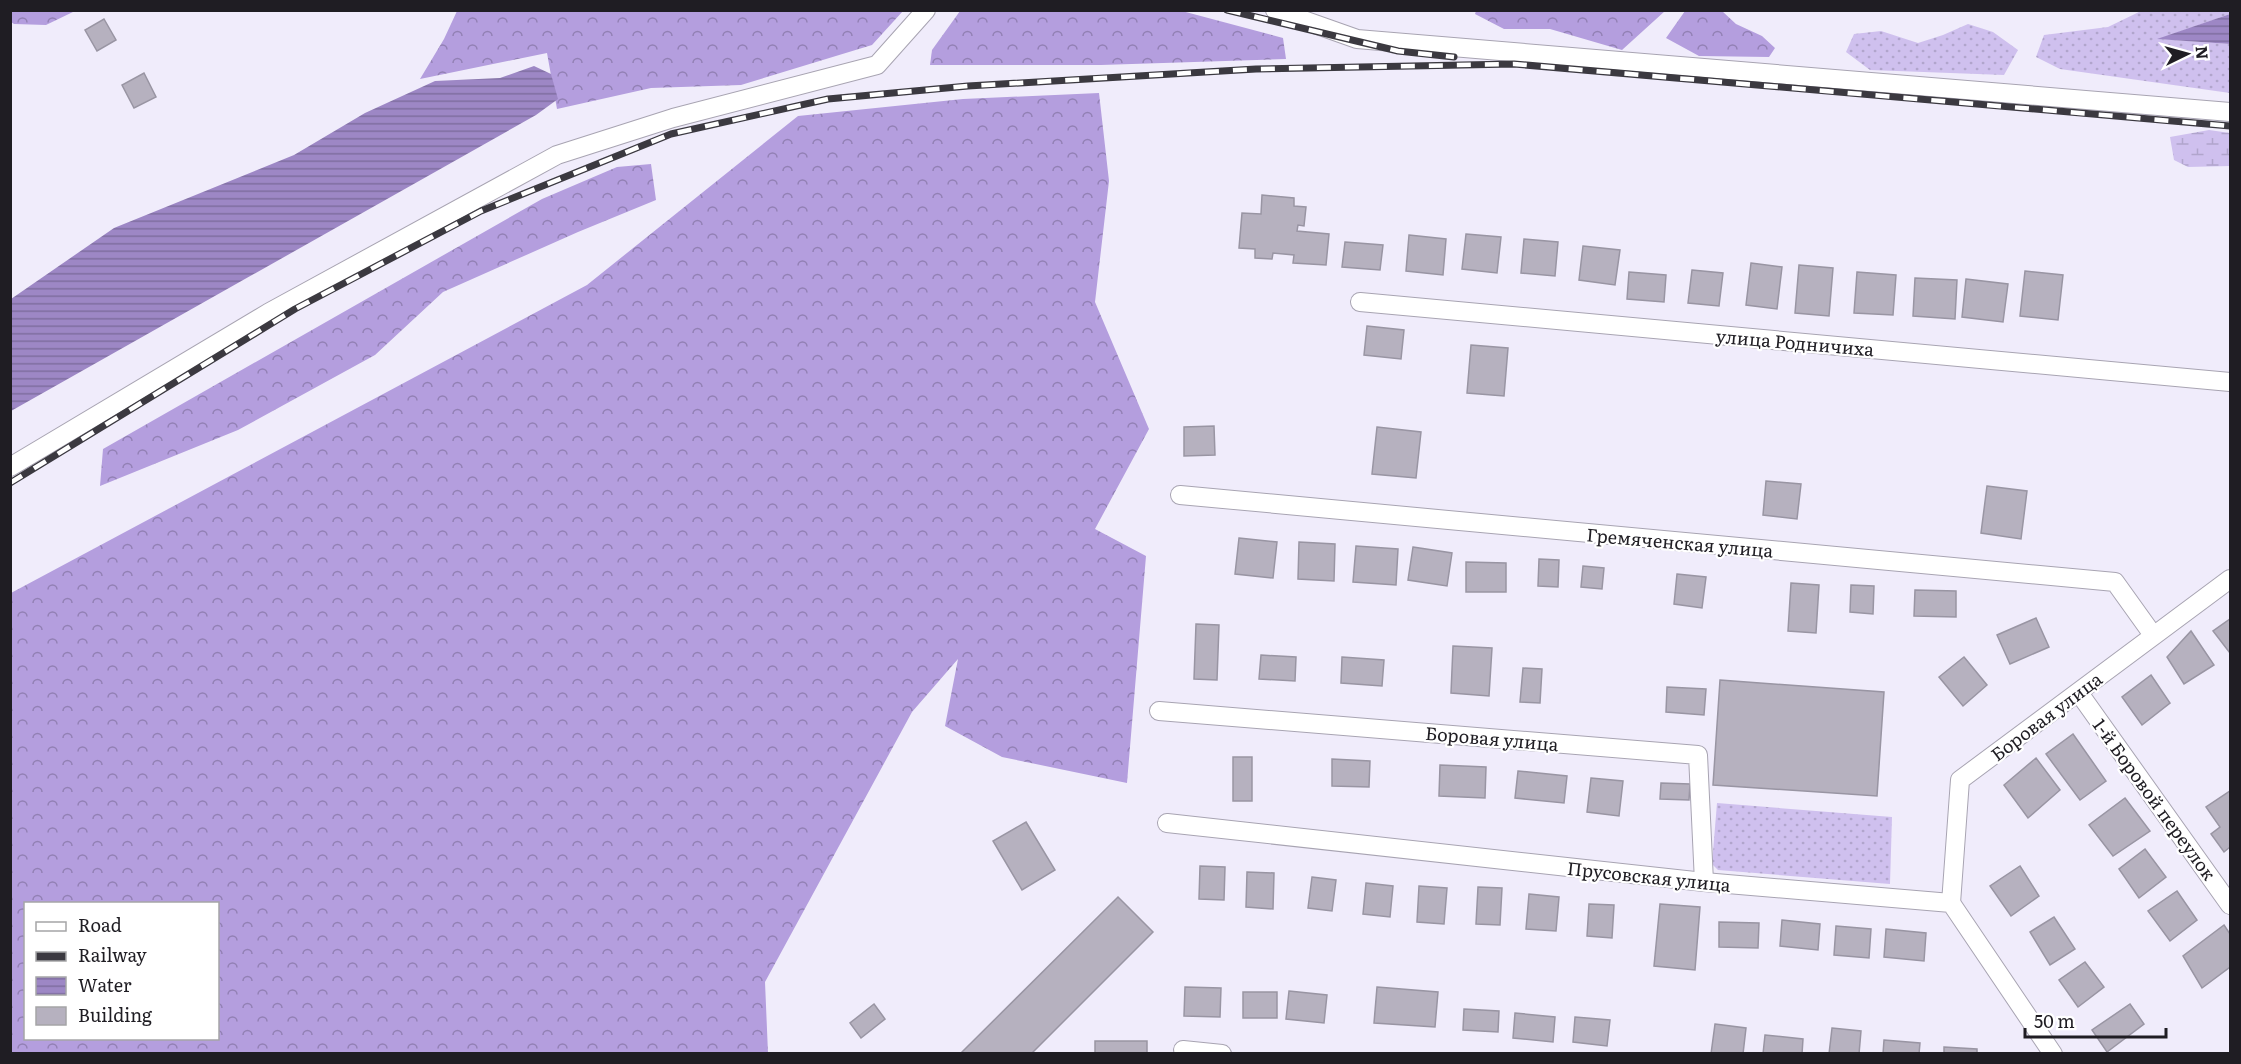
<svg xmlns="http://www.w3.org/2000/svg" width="2241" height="1064" viewBox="0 0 2241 1064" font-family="Literata,serif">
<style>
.grass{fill:url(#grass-dots)}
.forest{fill:url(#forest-crowns);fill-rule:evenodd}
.wetland{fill:url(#wetland-marsh)}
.water{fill:url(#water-rules)}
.building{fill:#b6b1bf;stroke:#9995a3;stroke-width:1.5}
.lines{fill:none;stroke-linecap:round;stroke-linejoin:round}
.street-casing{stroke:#a8a4b2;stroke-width:20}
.street{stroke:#fff;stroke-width:18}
.rail-casing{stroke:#3b3940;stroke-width:7}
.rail{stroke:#fff;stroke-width:4.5;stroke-dasharray:14;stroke-linecap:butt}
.labels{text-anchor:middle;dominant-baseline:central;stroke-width:4.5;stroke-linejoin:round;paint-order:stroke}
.street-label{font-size:18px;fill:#1f1d23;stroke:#fff}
</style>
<defs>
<pattern id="grass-dots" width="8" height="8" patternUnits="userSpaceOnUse" patternTransform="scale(1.5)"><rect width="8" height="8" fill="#cfc0ee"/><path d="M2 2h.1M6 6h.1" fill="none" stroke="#b1a5cc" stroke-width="1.8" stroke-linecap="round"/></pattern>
<pattern id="forest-crowns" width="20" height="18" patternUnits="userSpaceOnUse" patternTransform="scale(1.5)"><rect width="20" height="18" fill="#b49ede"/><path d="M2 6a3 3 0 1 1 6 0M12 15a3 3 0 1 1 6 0" fill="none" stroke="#9280b4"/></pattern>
<pattern id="wetland-marsh" width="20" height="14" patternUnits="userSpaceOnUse" patternTransform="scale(1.5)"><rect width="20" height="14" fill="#cfc0ee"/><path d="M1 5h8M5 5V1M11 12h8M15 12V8" fill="none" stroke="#b1a5cc"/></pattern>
<pattern id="water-rules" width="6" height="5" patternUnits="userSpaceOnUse" patternTransform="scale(1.5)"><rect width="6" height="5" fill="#9d87c5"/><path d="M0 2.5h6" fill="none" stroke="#7f6ea0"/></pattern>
</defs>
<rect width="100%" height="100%" fill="#f0ecfb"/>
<g class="grass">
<path d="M2141,11H2230V14L2159,39L2230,44V93L2060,69L2036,57L2044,35L2108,27Z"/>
<path d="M1968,24L1993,32L2018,50L2004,75L1870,70L1846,52L1854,34L1881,31L1918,43L1943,35Z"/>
<path d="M1717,803L1892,817L1890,884L1718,870L1712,864Z"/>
</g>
<g class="forest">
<path d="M10,11L11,10L75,11L46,25L14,24L11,22Z"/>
<path d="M457,11H903L872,45L741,85L651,88L557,109L547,53L420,79L444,39Z"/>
<path d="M960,11H1182L1283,38L1286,59L1101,65H930L932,50Z"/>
<path d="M1476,11V10L1665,11L1622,50L1550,29H1504L1475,14Z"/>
<path d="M1685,11H1722L1736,24L1762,36L1775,48L1769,57L1699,56L1666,38Z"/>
<path d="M1099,93L1109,181L1095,302L1149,429L1095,529L1146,556L1127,783L1002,757L945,726L958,659L912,712L765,982L768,1053H11V593L587,285L798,116L963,99ZM26,904H218V1038H26Z"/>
<path d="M651,164L656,200L578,232L443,292L375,355L238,430L100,486L103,449L542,199L617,167Z"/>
</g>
<path class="wetland" d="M2209,130L2230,133V166L2188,167L2174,160L2170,137Z"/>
<g class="water">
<path d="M2230,14V44L2157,39Z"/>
<path d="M534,66L551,74L558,99L536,115L11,411V299L114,228L294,155L365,113L435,81L500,78Z"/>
</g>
<g class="building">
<path d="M104,19L116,40L97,51L85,30Z"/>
<path d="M144,73L156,97L134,108L122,85Z"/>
<path d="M1262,195L1294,198V206L1306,207L1304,226L1298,225L1297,231L1329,234L1326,265L1293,263L1294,255L1273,253L1272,259L1255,258V249L1239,248L1242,213L1261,214Z"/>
<path d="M1466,234L1501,237L1497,273L1462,269Z"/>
<path d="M1409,235L1446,239L1443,275L1406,271Z"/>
<path d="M1524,239L1558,242L1555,276L1521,273Z"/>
<path d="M1345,242L1383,245L1380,270L1342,267Z"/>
<path d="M1583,246L1620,250L1615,285L1579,280Z"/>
<path d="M1751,263L1782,267L1777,309L1746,305Z"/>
<path d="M1799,265L1833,268L1829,316L1795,313Z"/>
<path d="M1692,270L1723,273L1719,306L1688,303Z"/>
<path d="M2025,271L2063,275L2058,320L2020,316Z"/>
<path d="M1629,272L1666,275L1664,302L1627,299Z"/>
<path d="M1857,272L1896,275L1893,315L1854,313Z"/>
<path d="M1915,278L1957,280L1955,319L1913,316Z"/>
<path d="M1966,279L2008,284L2003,322L1962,317Z"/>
<path d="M1367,326L1404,330L1401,359L1364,355Z"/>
<path d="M1471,345L1508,348L1504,396L1467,393Z"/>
<path d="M1214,426L1215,455L1184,456V427Z"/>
<path d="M1377,427L1421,432L1416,478L1372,474Z"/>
<path d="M1766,481L1801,484L1797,519L1763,515Z"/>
<path d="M1987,486L2027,491L2021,539L1981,533Z"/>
<path d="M1239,538L1277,542L1273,578L1235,574Z"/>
<path d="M1299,542L1335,544L1334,581L1298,579Z"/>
<path d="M1356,546L1398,549L1396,585L1353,582Z"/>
<path d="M1413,547L1452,553L1447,586L1408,580Z"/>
<path d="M1539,559L1559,560L1558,587L1538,586Z"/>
<path d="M1466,562L1506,563V592H1466Z"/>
<path d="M1583,566L1604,568L1602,589L1581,587Z"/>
<path d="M1677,574L1706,577L1702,608L1674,604Z"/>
<path d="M1791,583L1819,585L1816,633L1788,631Z"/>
<path d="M1851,585L1874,586L1873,614L1850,612Z"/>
<path d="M1915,590L1956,591V617L1914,616Z"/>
<path d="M2036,618L2049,647L2010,664L1997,635Z"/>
<path d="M2230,619V653L2213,631Z"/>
<path d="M1196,624L1219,625L1217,680L1194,679Z"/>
<path d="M2191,631L2214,665L2184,684L2167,657Z"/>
<path d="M1453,646L1492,648L1489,696L1451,693Z"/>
<path d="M1261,655L1296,657L1295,681L1259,679Z"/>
<path d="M1342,657L1384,660L1382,686L1341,683Z"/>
<path d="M1964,657L1987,685L1963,706L1939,677Z"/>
<path d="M1523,668L1542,669L1540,703L1520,702Z"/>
<path d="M2151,675L2170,703L2142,725L2122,697Z"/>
<path d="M1720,680L1884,692L1877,796L1713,785Z"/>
<path d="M1667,687L1706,689L1704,715L1666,712Z"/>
<path d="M2073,734L2106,781L2080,800L2046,754Z"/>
<rect x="1233" y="757" width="19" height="44"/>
<path d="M2036,758L2060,790L2028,818L2004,785Z"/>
<path d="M1332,759L1370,761L1369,787L1332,786Z"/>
<path d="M1440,765L1486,767L1485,798L1439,796Z"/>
<path d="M1518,771L1567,776L1564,803L1515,798Z"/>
<path d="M1591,778L1623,781L1619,816L1587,812Z"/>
<path d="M1661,783L1690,784L1689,800L1660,799Z"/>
<path d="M2230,791V847L2224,852L2211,834L2220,827L2206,807Z"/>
<path d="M2125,798L2150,831L2113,856L2089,825Z"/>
<path d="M1026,822L1055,870L1022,890L993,841Z"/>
<path d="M2145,849L2166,877L2139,898L2119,869Z"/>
<path d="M1200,866L1225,867L1224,900L1199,899Z"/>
<path d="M2020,866L2039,896L2011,916L1990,886Z"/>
<path d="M1247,872L1274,873L1273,909L1246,907Z"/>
<path d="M1312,877L1336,880L1332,911L1308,908Z"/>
<path d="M1366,883L1393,886L1390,917L1363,914Z"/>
<path d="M1419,886L1447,888L1444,924L1417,922Z"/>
<path d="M1478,887L1502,888L1500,925L1476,924Z"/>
<path d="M2177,891L2197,920L2170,941L2148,911Z"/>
<path d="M1529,894L1559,897L1556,931L1526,929Z"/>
<path d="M1118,897L1153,932L1031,1054H960Z"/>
<path d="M1589,904L1614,905L1612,938L1587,936Z"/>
<path d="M1660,904L1700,907L1695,970L1654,966Z"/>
<path d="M2054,917L2075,949L2050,965L2030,932Z"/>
<path d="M1782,920L1820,924L1818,950L1780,946Z"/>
<path d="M1719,922L1759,923L1758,948L1719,947Z"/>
<path d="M2224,925L2230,934V967L2202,988L2183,956Z"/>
<path d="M1836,926L1871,929L1869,958L1834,955Z"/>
<path d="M1886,929L1926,933L1924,961L1884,957Z"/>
<path d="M2085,962L2104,987L2078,1007L2059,980Z"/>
<path d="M1185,987L1221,988L1220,1017L1184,1016Z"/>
<path d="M1377,987L1438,992L1435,1027L1374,1023Z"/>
<path d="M1289,991L1327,995L1324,1023L1286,1019Z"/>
<rect x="1243" y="992" width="34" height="26"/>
<path d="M874,1004L885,1019L861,1038L850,1023Z"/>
<path d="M2130,1004L2144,1024L2107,1052L2092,1030Z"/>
<path d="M1464,1009L1499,1011L1498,1032L1463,1030Z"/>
<path d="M1515,1013L1555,1017L1553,1042L1513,1038Z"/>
<path d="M1575,1017L1610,1020L1607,1046L1573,1042Z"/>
<path d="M1715,1024L1746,1028L1743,1054H1711Z"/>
<path d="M1832,1028L1861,1031L1859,1054H1829Z"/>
<path d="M1765,1035L1803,1039L1802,1054H1763Z"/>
<path d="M1884,1040L1920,1043L1919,1054H1883Z"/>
<rect x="1095" y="1041" width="52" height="13"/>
<path d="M1944,1047L1977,1049V1054H1944Z"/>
</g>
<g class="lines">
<g class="street-casing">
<g id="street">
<path d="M1275,10L1357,39L2230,112"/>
<path d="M1360,302L2230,382"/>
<path d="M10,467L268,313L557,155L673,118L877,65L926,10"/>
<path d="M1180,495L2115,582L2153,635"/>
<path d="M2079,693L2230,905"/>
<path d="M1159,711L1698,755L1704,882"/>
<path d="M1167,823L1704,882L1951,903L2053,1054"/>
<path d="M1951,903L1960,780L2230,579"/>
<path d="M1183,1050L1222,1054"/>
</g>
</g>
<use href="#street" class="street"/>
<g class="rail-casing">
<g id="rail">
<path d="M1227,10L1398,51L1454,57"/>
<path d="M10,483L295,309L481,211L671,134L828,99L968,86L1256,69L1514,64L2230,126"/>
</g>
</g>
<use href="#rail" class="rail"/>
</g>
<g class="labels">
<g class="street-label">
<text transform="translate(1795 342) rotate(5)">улица Родничиха</text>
<text transform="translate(1680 542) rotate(5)">Гремяченская улица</text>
<text transform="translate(2046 716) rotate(-37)">Боровая улица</text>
<text transform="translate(1492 738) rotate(5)">Боровая улица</text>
<text transform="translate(2155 799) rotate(54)">1-й Боровой переулок</text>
<text transform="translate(1649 876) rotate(6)">Прусовская улица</text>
</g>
</g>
<rect width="2241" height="1064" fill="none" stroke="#1f1d23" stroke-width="24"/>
<rect x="24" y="902" width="195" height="138" fill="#ffffff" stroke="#a5a5a7" stroke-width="1.5"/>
<rect x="36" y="922" width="30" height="9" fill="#ffffff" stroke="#a5a5a7" stroke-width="1.5"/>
<text x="78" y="932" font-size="18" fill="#1f1d23">Road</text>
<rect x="36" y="952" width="30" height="9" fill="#3b3940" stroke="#a5a5a7" stroke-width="1.5"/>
<text x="78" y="962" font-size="18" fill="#1f1d23">Railway</text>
<rect x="36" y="977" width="30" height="18" fill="url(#water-rules)" stroke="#a5a5a7" stroke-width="1.5"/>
<text x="78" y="992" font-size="18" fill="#1f1d23">Water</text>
<rect x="36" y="1007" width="30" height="18" fill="#b6b1bf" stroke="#a5a5a7" stroke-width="1.5"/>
<text x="78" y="1022" font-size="18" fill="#1f1d23">Building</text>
<g transform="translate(2187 54) rotate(85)" stroke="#ffffff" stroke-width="4.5" paint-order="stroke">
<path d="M0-4.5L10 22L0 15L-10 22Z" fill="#1f1d23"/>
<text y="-9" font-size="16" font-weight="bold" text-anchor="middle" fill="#1f1d23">N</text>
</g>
<path d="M2025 1028v9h141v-9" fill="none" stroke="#1f1d23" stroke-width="3"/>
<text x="2034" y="1028" font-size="18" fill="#1f1d23" stroke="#ffffff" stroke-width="4.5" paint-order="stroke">50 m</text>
</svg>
